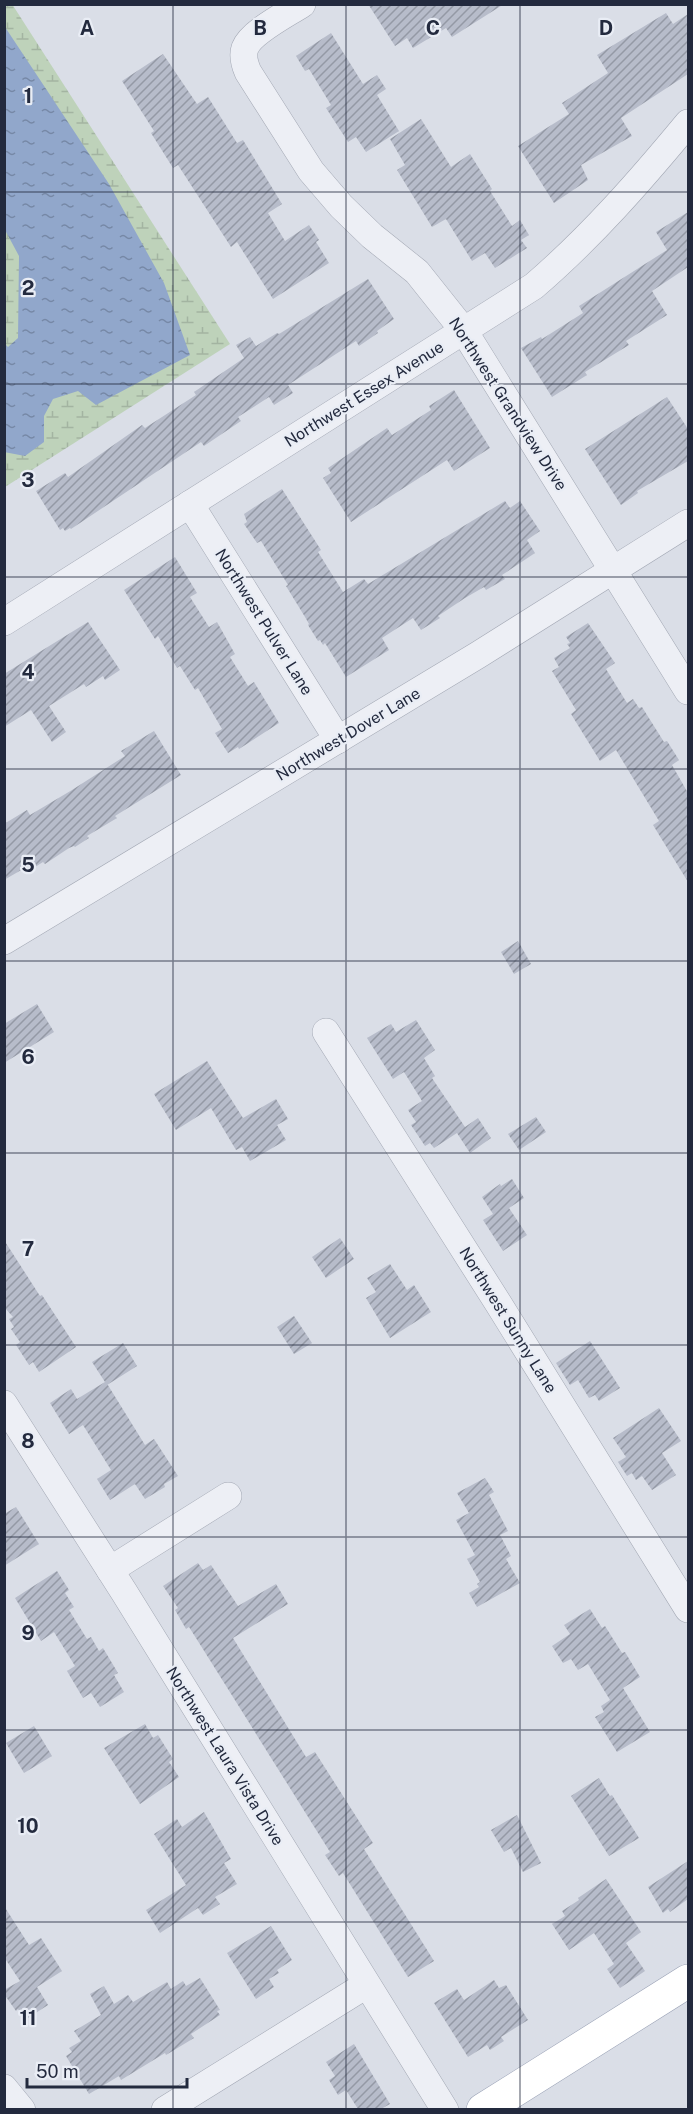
<svg xmlns="http://www.w3.org/2000/svg" width="693" height="2114" viewBox="0 0 693 2114" font-family="'Public Sans',sans-serif">
<style>
.wetland{fill:url(#wetland-marsh)}
.water{fill:url(#water-ripples)}
.building{fill:url(#building-hatch)}
.lines{fill:none;stroke-linecap:round;stroke-linejoin:round}
.minor-casing{stroke:#a3a8b4;stroke-width:28}
.major-casing{stroke:#98a0b4;stroke-width:34}
.minor{stroke:#edeff5;stroke-width:27}
.major{stroke:#fff;stroke-width:33}
.grid{fill:none;stroke:#232a3e;stroke-width:1.5;stroke-opacity:0.55}
.labels{text-anchor:middle;dominant-baseline:central;stroke-width:4.5;stroke-linejoin:round;paint-order:stroke}
.street-label{font-size:16px;fill:#232a3e;stroke:#e9edf5}
.grid-label{font-size:20px;text-anchor:middle;font-weight:bold;fill:#232a3e;stroke:#e9edf5;stroke-width:4.5;stroke-linejoin:round;paint-order:stroke}
</style>
<defs>
<pattern id="wetland-marsh" width="20" height="14" patternUnits="userSpaceOnUse" patternTransform="scale(1.5)"><rect width="20" height="14" fill="#bed2ba"/><path d="M1 5h8M5 5V1M11 12h8M15 12V8" fill="none" stroke="#a3b4a1"/></pattern>
<pattern id="water-ripples" width="26" height="14" patternUnits="userSpaceOnUse" patternTransform="scale(1.5)"><rect width="26" height="14" fill="#91a7cb"/><path d="M2 4q2-2 4 0t4 0M15 11q2-2 4 0t4 0" fill="none" stroke="#7688a6"/></pattern>
<pattern id="building-hatch" width="6" height="6" patternUnits="userSpaceOnUse" patternTransform="scale(1.5)"><rect width="6" height="6" fill="#b7bcca"/><path d="M-1 1l2-2M0 6l6-6M5 7l2-2" fill="none" stroke="#9499a5"/></pattern>
</defs>
<rect width="100%" height="100%" fill="#dadee7"/>
<path class="wetland" d="M12,4L230,344L5,487L4,5Z"/>
<path class="water" d="M5,27L109,184L164,283L190,355L96,405L78,391L53,399L44,416V442L25,456L4,452L5,344L8,347L18,338L19,256L5,230Z"/>
<g class="building">
<path d="M368,4H504L452,37L446,28L413,48L407,38L395,46Z"/>
<path d="M666,13L673,24L688,14V74L621,118L632,136L581,165L588,180L554,203L518,146L569,114L562,103L608,73L597,55Z"/>
<path d="M331,33L363,84L377,75L386,89L377,95L399,131L366,152L356,137L348,142L326,108L331,105L309,69L305,71L296,56Z"/>
<path d="M163,54L197,104L208,97L237,143L243,140L282,204L268,213L285,241L309,225L319,240L316,242L329,263L273,299L237,242L231,247L178,165L173,168L151,133L154,131L122,81Z"/>
<path d="M421,119L451,167L470,154L492,189L490,191L512,226L520,220L529,235L521,240L527,248L495,268L485,253L472,261L446,219L432,227L397,170L405,165L390,139Z"/>
<path d="M688,212V267L652,291L667,315L626,341L629,345L585,372L587,375L552,397L521,348L541,337L542,339L583,313L579,306L667,250L656,232Z"/>
<path d="M368,279L394,319L377,331L378,333L359,346L356,341L288,385L293,393L274,405L269,397L238,417L241,421L204,446L201,442L71,529L70,528L65,531L63,528L60,530L36,491L65,473L68,477L142,425L145,428L196,395L194,392L244,358L236,345L250,337L256,346L277,333L279,334Z"/>
<path d="M454,390L490,448L454,471L447,460L351,522L323,478L331,473L328,468L387,428L392,435L431,410L429,406Z"/>
<path d="M667,397L688,429V461L637,491L638,493L621,505L585,449Z"/>
<path d="M282,489L321,550L318,552L343,592L364,579L368,584L505,501L510,508L520,501L540,531L527,540L535,553L502,575L505,579L486,590L484,587L465,598L438,616L440,618L421,630L413,618L382,638L389,650L346,677L325,643L323,645L320,640L318,641L308,625L309,624L305,617L286,586L288,585L261,541L257,543L244,524L247,522L244,514Z"/>
<path d="M175,557L197,593L190,597L209,627L217,622L235,654L230,657L248,686L254,682L279,723L239,749L238,747L228,753L215,733L222,729L198,688L195,690L180,666L177,668L158,636L155,639L124,590Z"/>
<path d="M88,622L120,670L105,680L103,676L86,687L84,684L49,706L66,732L52,742L31,710L4,727V674Z"/>
<path d="M588,623L615,663L606,669L627,703L633,699L639,708L642,707L664,742L667,741L679,760L672,765L688,793V882L653,825L659,821L616,750L600,761L571,714L576,710L552,671L559,667L554,658L570,648L567,644L570,643L566,637Z"/>
<path d="M154,731L181,775L115,816L117,818L87,836L89,838L75,847L74,846L69,848L45,864L43,862L32,869L31,867L24,871L23,869L4,880V824L27,810L30,815L72,790L125,756L121,751Z"/>
<path d="M518,941L531,964L514,974L501,952Z"/>
<path d="M37,1004L54,1032L4,1063V1024Z"/>
<path d="M416,1020L435,1050L424,1058L435,1076L432,1078L465,1127L478,1118L491,1138L470,1153L457,1133L434,1148L430,1143L425,1146L411,1125L416,1122L408,1110L422,1101L404,1072L393,1079L367,1038L391,1024L396,1032Z"/>
<path d="M207,1061L243,1118L276,1099L288,1119L277,1125L286,1140L250,1161L242,1147L236,1150L211,1108L176,1130L154,1094Z"/>
<path d="M536,1117L546,1132L519,1150L508,1134Z"/>
<path d="M512,1179L524,1198L509,1208L527,1235L503,1251L483,1220L493,1214L482,1197L500,1184L501,1186Z"/>
<path d="M340,1238L354,1259L326,1278L312,1257Z"/>
<path d="M4,1240L40,1296L42,1295L76,1347L39,1372L33,1362L29,1365L16,1345L20,1342L11,1329L14,1327L9,1319L13,1317L4,1307Z"/>
<path d="M390,1264L407,1290L414,1285L431,1312L390,1338L366,1298L376,1292L367,1278Z"/>
<path d="M294,1316L312,1343L294,1354L277,1327Z"/>
<path d="M590,1341L620,1388L599,1401L595,1395L589,1398L578,1380L570,1385L556,1363Z"/>
<path d="M123,1343L137,1366L107,1385L106,1382L145,1445L154,1439L178,1476L164,1484L165,1487L145,1499L135,1484L110,1500L97,1479L111,1470L83,1425L69,1434L50,1403L71,1389L77,1399L105,1382L92,1362Z"/>
<path d="M659,1408L681,1441L662,1453L676,1475L652,1490L642,1476L636,1480L632,1473L627,1476L618,1462L626,1457L613,1438Z"/>
<path d="M485,1478L494,1492L489,1495L508,1531L500,1535L511,1556L506,1559L520,1583L477,1607L469,1593L479,1587L477,1584L480,1582L467,1559L475,1555L456,1520L469,1513L457,1493Z"/>
<path d="M16,1507L39,1544L4,1566V1514Z"/>
<path d="M198,1563L203,1570L211,1565L238,1606L276,1584L288,1604L233,1638L306,1757L315,1752L373,1843L364,1849L434,1961L408,1977L343,1873L339,1876L325,1855L330,1852L201,1646L189,1627L186,1629L175,1610L178,1608L163,1586Z"/>
<path d="M57,1571L69,1590L65,1593L74,1607L69,1610L87,1639L91,1637L99,1651L103,1648L118,1673L114,1675L124,1692L100,1707L91,1693L83,1698L67,1671L75,1666L54,1632L41,1641L15,1598Z"/>
<path d="M590,1609L602,1628L605,1626L622,1653L625,1652L640,1677L623,1688L650,1732L617,1752L595,1717L604,1712L601,1706L610,1700L588,1664L578,1670L571,1659L563,1663L552,1646L570,1634L564,1625Z"/>
<path d="M145,1724L153,1738L158,1735L173,1759L169,1762L179,1777L140,1804L104,1748Z"/>
<path d="M34,1726L52,1756L24,1773L6,1743Z"/>
<path d="M599,1778L610,1796L612,1795L639,1838L609,1856L571,1796Z"/>
<path d="M204,1812L231,1859L224,1863L237,1884L215,1897L220,1904L203,1915L198,1908L160,1933L146,1910L186,1885L154,1834L177,1819L182,1827Z"/>
<path d="M517,1815L541,1863L523,1872L511,1848L504,1852L491,1830Z"/>
<path d="M688,1861V1899L670,1912L668,1909L663,1913L648,1887Z"/>
<path d="M606,1879L641,1932L626,1943L645,1971L620,1988L607,1969L614,1964L594,1933L569,1950L552,1924L565,1916L562,1911L579,1900L578,1898Z"/>
<path d="M4,1906L29,1945L41,1938L62,1971L37,1987L48,2005L25,2020L18,2009L16,2011L4,1994V1990L20,1981L4,1957Z"/>
<path d="M271,1926L292,1960L277,1970L279,1973L269,1979L274,1987L256,1999L227,1953Z"/>
<path d="M200,1978L220,2010L217,2011L220,2015L191,2034L194,2038L166,2055L165,2053L121,2080L119,2076L89,2094L66,2056L72,2052L69,2048L81,2041L74,2031L101,2015L90,1994L104,1986L114,2004L128,1995L133,2002L167,1982L171,1989L183,1981L186,1986Z"/>
<path d="M494,1980L499,1988L506,1985L528,2020L501,2037L504,2041L490,2050L487,2045L468,2057L434,2003L457,1989L464,2000Z"/>
<path d="M354,2044L390,2104L381,2109H358L346,2090L338,2095L329,2080L335,2076L326,2062Z"/>
</g>
<g class="lines">
<g class="minor-casing">
<g id="minor">
<path d="M302,4C287,14 251,32 245,48C242,56 245,65 248,72L311,171L341,206L372,236L417,272L464,331L688,691"/>
<path d="M190,504L338,740"/>
<path d="M4,622L534,286C591,237 640,181 688,123"/>
<path d="M4,941L478,655L688,523"/>
<path d="M326,1032L498,1303L688,1609"/>
<path d="M4,1404L124,1592L445,2110"/>
<path d="M110,1570L228,1496"/>
<path d="M4,2088L22,2110"/>
<path d="M165,2110L366,1985"/>
</g>
</g>
<g class="major-casing">
<path id="major" d="M483,2110L688,1981"/>
</g>
<use href="#minor" class="minor"/>
<use href="#major" class="major"/>
</g>
<path class="grid" d="M173,4V2110M346,4V2110M520,4V2110M4,192H688M4,384H688M4,577H688M4,769H688M4,961H688M4,1153H688M4,1345H688M4,1537H688M4,1730H688M4,1922H688"/>
<g class="labels">
<g class="street-label">
<text transform="translate(364 394) rotate(-32)">Northwest Essex Avenue</text>
<text transform="translate(508 404) rotate(57)">Northwest Grandview Drive</text>
<text transform="translate(264 622) rotate(58)">Northwest Pulver Lane</text>
<text transform="translate(348 734) rotate(-31)">Northwest Dover Lane</text>
<text transform="translate(508 1320) rotate(58)">Northwest Sunny Lane</text>
<text transform="translate(225 1756) rotate(58)">Northwest Laura Vista Drive</text>
</g>
</g>
<g class="grid-label">
<text x="87" y="35">A</text>
<text x="260" y="35">B</text>
<text x="433" y="35">C</text>
<text x="606" y="35">D</text>
<text x="28" y="103">1</text>
<text x="28" y="295">2</text>
<text x="28" y="487">3</text>
<text x="28" y="679">4</text>
<text x="28" y="872">5</text>
<text x="28" y="1064">6</text>
<text x="28" y="1256">7</text>
<text x="28" y="1448">8</text>
<text x="28" y="1640">9</text>
<text x="28" y="1833">10</text>
<text x="28" y="2025">11</text>
</g>
<rect width="693" height="2114" fill="none" stroke="#232a3e" stroke-width="12"/>
<path d="M27 2078v9h160v-9" fill="none" stroke="#232a3e" stroke-width="3"/>
<text x="36" y="2078" font-size="18" fill="#232a3e" stroke="#e9edf5" stroke-width="4.5" paint-order="stroke">50 m</text>
</svg>
